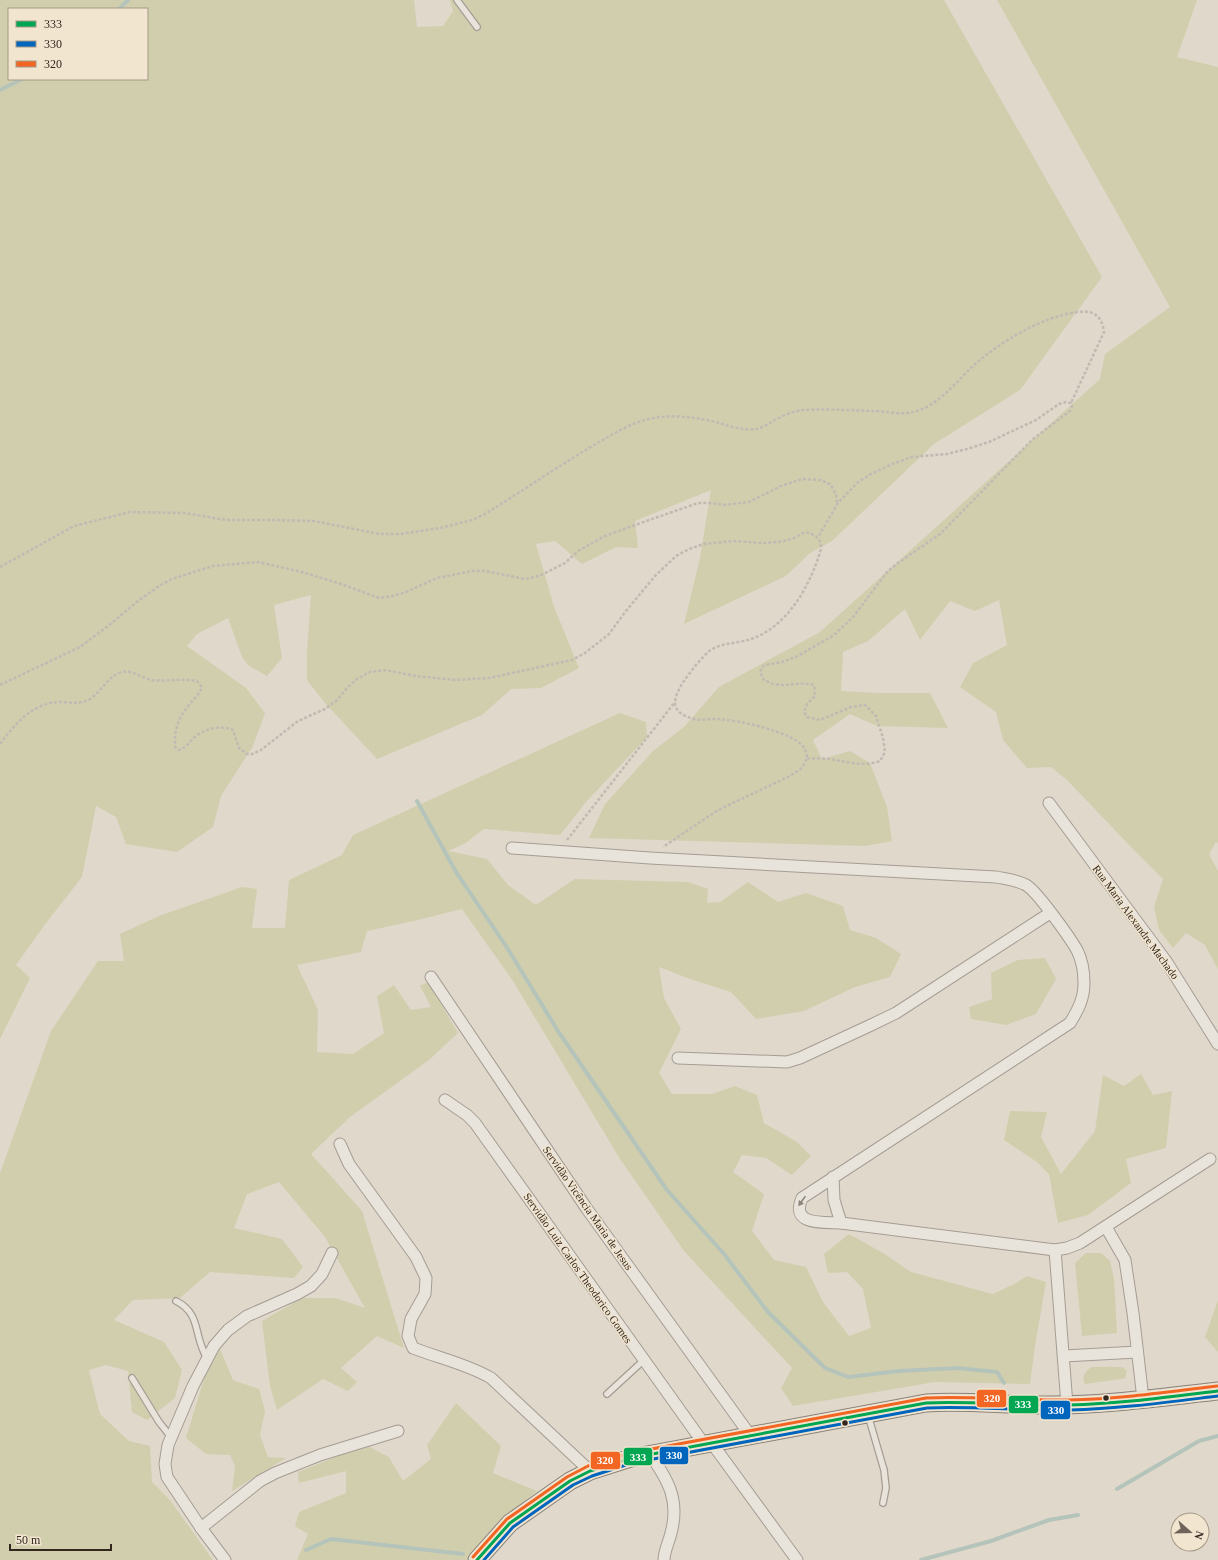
<svg xmlns="http://www.w3.org/2000/svg" width="1218" height="1560" viewBox="0 0 1218 1560" font-family="Georgia,serif">
<style>
.green{fill:#d1ceae;fill-rule:evenodd}
.lines{fill:none;stroke-linecap:round;stroke-linejoin:round}
.stream{stroke:#b5c4ba;stroke-width:4}
.lane-casing{stroke:#a59d94;stroke-width:8}
.street-casing{stroke:#a59d94;stroke-width:13}
.primary-casing{stroke:#8b837a;stroke-width:19}
.path{stroke:#c1bab3;stroke-width:2.5;stroke-dasharray:3 2;stroke-linecap:butt}
.lane{stroke:#e8e3db;stroke-width:5.5}
.street{stroke:#e8e3db;stroke-width:11}
.primary{stroke:#e0d9cd;stroke-width:17}
.bus-1-casing{stroke:#f1e5d0;stroke-width:6}
.bus-2-casing{stroke:#f1e5d0;stroke-width:6}
.bus-3-casing{stroke:#f1e5d0;stroke-width:6}
.bus-1{stroke:#00a651;stroke-width:3}
.bus-2{stroke:#0065bd;stroke-width:3}
.bus-3{stroke:#f26522;stroke-width:3}
.oneway{fill:#8d847c}
.bus-dot{fill:#32261d;stroke:#f1e5d0;stroke-width:1.5}
.labels{text-anchor:middle;dominant-baseline:central;stroke-width:3;stroke-linejoin:round;paint-order:stroke}
.street-label{font-size:11px;fill:#32261d;stroke:#f1e5d0}
.line-badge{stroke:#f1e5d0;stroke-width:1.5}
.badge-label{font-size:11px;text-anchor:middle;font-weight:bold;fill:#fff}
</style>
<rect width="100%" height="100%" fill="#e0d8ca"/>
<g class="green">
<path d="M0,0H414L417,27L443,26L453,11L450,0H944L1102,277L1020,390L934,444L832,541L810,553L786,576L684,624L700,558L711,490L635,521L638,548L616,547L582,564L555,541L536,544L554,607L579,668L541,688L511,689L482,715L377,759L325,703L307,680V652L311,595L274,605L282,658L267,676L249,666L242,657L228,618L197,634L187,646L246,688L265,713L253,746L221,796L213,827L177,852L126,844L116,817L96,806L82,877L46,923L16,965L30,978L0,1039ZM9,9H147V79H9Z"/>
<path d="M997,0H1197L1177,57L1218,67V843L1216,842L1209,854L1218,871V969L1205,945L1186,933L1173,948L1159,930L1154,907L1163,879L1132,848L1067,780L1051,767L1027,768L1003,740L996,712L960,687L973,663L1007,645L999,600L975,611L950,601L920,640L905,609L868,641L843,652L841,691L876,693H930L948,728L877,726L850,714L813,740L822,759L850,751L870,763L887,807L892,841L865,846L589,838L605,804L653,751L684,727L719,687L820,632L1100,379L1105,354L1170,307Z"/>
<path d="M620,713L646,722L647,737L586,802L560,835L484,829L464,844L448,851L487,859L508,885L536,905L575,879L688,882L708,889L707,903L720,902L748,882L778,902L806,893L843,906L850,930L876,938L901,954L890,977L855,987L804,1011L756,1019L731,992L690,979L659,967L664,998L681,1029L659,1073L672,1094H712L735,1086L757,1095L764,1123L797,1142L811,1156L792,1175L766,1158L742,1155L733,1172L764,1194L752,1231L774,1260L806,1267L823,1302L849,1336L871,1328L863,1289L847,1272L828,1273L824,1254L849,1234L883,1253L911,1272L993,1294L1016,1283L1027,1276L1046,1282L1035,1346L1030,1384L935,1382L793,1406L781,1388L792,1368L684,1251L620,1159L513,981L462,909L418,920L367,931L361,952L297,965L318,1010L317,1052L353,1054L384,1033L377,996L394,985L411,1010L431,1007L420,986L428,982L458,1033L429,1060L350,1117L311,1154L362,1211L404,1348L377,1336L341,1368L357,1382L348,1391L323,1379L277,1410L270,1386L262,1321L302,1298H335L365,1308L325,1237L279,1182L247,1194L234,1228L282,1239L303,1267L294,1278L210,1272L180,1298L133,1300L114,1320L164,1342L182,1370L175,1398L147,1420L132,1412L128,1371L106,1365L89,1370L100,1414L129,1441L150,1446L152,1482L169,1499L213,1560H0V1173L51,1031L98,961H124L120,934L159,916L242,887L257,889L252,928H285L289,880L342,855L353,835Z"/>
<path d="M1045,958L1056,979L1036,1014L1006,1025L971,1019L969,1007L992,999L991,973L1018,960Z"/>
<path d="M1141,1074L1153,1095L1172,1091L1166,1148L1126,1159L1131,1183L1088,1215L1058,1223L1049,1174L1037,1162L1004,1140L1010,1111L1047,1112L1041,1137L1061,1174L1095,1131L1103,1075L1124,1086Z"/>
<path d="M1086,1253H1101L1110,1261L1114,1279L1117,1333L1082,1336L1075,1263Z"/>
<path d="M1218,1300V1352L1205,1337Z"/>
<path d="M220,1349L233,1380L259,1389L265,1411L260,1435L268,1457L286,1458L232,1491L235,1466L230,1455L206,1454L186,1438L206,1372Z"/>
<path d="M1092,1367H1122L1127,1371L1125,1378L1121,1379L1085,1384C1081,1377 1085,1371 1092,1367Z"/>
<path d="M456,1403L501,1446L493,1473L537,1491L501,1520L472,1560H297L308,1534L295,1526L299,1512L346,1493V1471L299,1483L298,1472L366,1445L389,1457L403,1481L431,1459L427,1445Z"/>
</g>
<g class="lines">
<g class="stream">
<path d="M119,9L128,0"/>
<path d="M0,90L22,79"/>
<path d="M417,801L456,872L506,946L558,1031L667,1190L724,1254L768,1312L825,1368L848,1377L899,1371L957,1368L997,1372L1004,1383"/>
<path d="M1117,1489L1199,1441L1218,1436"/>
<path d="M306,1550L331,1539L463,1554"/>
<path d="M921,1560L991,1541L1049,1520L1078,1515"/>
</g>
<g class="lane-casing">
<g id="lane">
<path d="M457,0L477,27"/>
<path d="M176,1301C202,1314 193,1336 207,1358"/>
<path d="M132,1378L159,1422L171,1437"/>
<path d="M607,1394L644,1360"/>
<path d="M868,1415L884,1470L886,1488L883,1503"/>
</g>
</g>
<g class="street-casing">
<g id="street">
<path d="M1049,803L1166,961L1218,1044"/>
<path d="M512,848L650,858L996,877C1006,879 1017,880 1026,885C1037,891 1070,938 1077,950C1082,960 1084,972 1084,983C1084,999 1078,1010 1070,1023L802,1198C790,1226 823,1222 841,1223L1055,1250L1067,1248L1080,1243L1210,1159"/>
<path d="M431,977L587,1209L750,1435"/>
<path d="M678,1058L787,1062L800,1058L869,1026L896,1013L1050,913"/>
<path d="M445,1100L467,1115L475,1123L704,1444"/>
<path d="M340,1144L349,1164L416,1257L426,1278L425,1294L411,1319L408,1336L413,1348C439,1358 467,1364 491,1378L590,1471"/>
<path d="M833,1177L834,1200L841,1223"/>
<path d="M1106,1227L1125,1260L1133,1313L1143,1399"/>
<path d="M1055,1250L1067,1405"/>
<path d="M1064,1356L1137,1352"/>
<path d="M711,1442L797,1560"/>
<path d="M650,1454C668,1480 680,1500 671,1533C669,1542 664,1551 664,1560"/>
<path d="M201,1528L260,1481L275,1473L320,1455L398,1431"/>
<path d="M225,1560L201,1528L167,1477L165,1464L168,1445L193,1386L214,1346L228,1330L247,1316L297,1294L311,1286L322,1274L332,1253"/>
</g>
</g>
<g class="primary-casing">
<path id="primary" d="M477,1560L510,1523L570,1481L590,1471L631,1458L926,1403C968,1400 1009,1406 1051,1405C1106,1405 1163,1397 1218,1391"/>
</g>
<g class="path">
<path d="M0,567L74,526L130,512L185,513L226,520H272L314,521L379,534H401L440,528L472,520L485,514C521,492 557,467 594,445C615,433 636,419 661,417C678,415 699,418 716,422C729,426 743,431 757,429C761,428 766,425 770,423C780,417 793,410 806,410C828,409 850,410 872,411C886,411 903,416 917,411C940,404 957,381 974,365C1000,342 1043,316 1078,312C1094,310 1102,316 1104,332L1071,403"/>
<path d="M0,685L80,647L108,626L138,601L159,586L172,579L213,566L258,562L302,572L341,584L379,598L393,596L406,592L437,578L472,571H485L525,579L539,576L565,563L578,551L605,536L635,525L698,503H712L725,505L749,502L781,486L802,479L820,480L830,484L836,494L837,503"/>
<path d="M0,744C16,723 32,703 60,702C70,702 80,705 90,699C102,691 108,676 122,672C133,670 142,678 151,680C167,682 182,678 197,681L202,687C199,695 194,698 189,705C178,718 174,730 175,747L179,750C187,747 190,741 196,736C207,728 221,725 233,730L239,748L247,754H252L261,750L298,721L325,709L337,700L347,688L357,679L370,672L385,670L416,676L455,680L489,678L572,660L585,653L609,634L626,611L655,576L676,556L689,549L704,544L734,541L763,543L778,542L792,539L805,532C816,534 824,541 820,552C810,586 787,627 751,639C737,644 720,642 708,652C697,663 676,687 675,702C675,711 683,716 691,718C699,721 707,719 715,719C734,719 796,732 805,749C806,752 807,756 807,758L802,768L790,776L718,810L663,847"/>
<path d="M807,758C815,759 823,758 830,759C847,762 864,767 880,761L885,752L883,738L876,716L865,705L851,707L820,720L807,717L804,712L807,704L815,696L814,685C799,681 790,687 775,684C771,684 767,681 764,680L760,672L762,667L765,665L782,662L796,657L834,635L854,616L887,572L898,563L940,534L951,523L1033,439L1070,411L1072,406L1071,403L1066,402L1059,404L1036,420L989,442L967,449L947,454L912,457L892,464L871,474L858,482L838,503L818,537"/>
<path d="M567,840L675,702"/>
</g>
<use href="#lane" class="lane"/>
<use href="#street" class="street"/>
<use href="#primary" class="primary"/>
<g class="bus-1-casing">
<path id="bus-1" d="M477,1560L510,1523L570,1481L590,1471L631,1458L926,1403C974,1401 1021,1406 1069,1405C1119,1404 1169,1397 1218,1391"/>
</g>
<g class="bus-2-casing">
<path id="bus-2" d="M484,1560L513,1527L573,1485L592,1476L632,1463L927,1408C974,1406 1022,1411 1070,1410C1119,1409 1169,1402 1218,1396"/>
</g>
<g class="bus-3-casing">
<path id="bus-3" d="M473,1557L507,1519L567,1477L588,1466L630,1453L926,1398C973,1396 1021,1401 1069,1400C1119,1399 1168,1392 1217,1386"/>
</g>
<use href="#bus-1" class="bus-1"/>
<use href="#bus-2" class="bus-2"/>
<use href="#bus-3" class="bus-3"/>
</g>
<defs><path id="oneway-solid" d="M-6-.8H1V-3.2L6.5 0L1 3.2V.8H-6Z"/></defs>
<use class="oneway" href="#oneway-solid" transform="translate(802 1201) rotate(125)"/>
<g class="bus-dot">
<circle cx="1106" cy="1398" r="3.5"/>
<circle cx="845" cy="1423" r="3.5"/>
</g>
<g class="labels">
<g class="street-label">
<text transform="translate(1136 922) rotate(54)">Rua Maria Alexandre Machado</text>
<text transform="translate(588 1208) rotate(55)">Servidão Vicência Maria de Jesus</text>
<text transform="translate(578 1268) rotate(55)">Servidão Luiz Carlos Theodorico Gomes</text>
</g>
</g>
<g class="line-badge">
<rect x="976" y="1389" width="31" height="19" rx="4" fill="#f26522"/>
<rect x="1008" y="1395" width="31" height="19" rx="4" fill="#00a651"/>
<rect x="1040" y="1400" width="31" height="20" rx="4" fill="#0065bd"/>
<rect x="659" y="1446" width="30" height="19" rx="4" fill="#0065bd"/>
<rect x="623" y="1447" width="30" height="19" rx="4" fill="#00a651"/>
<rect x="590" y="1451" width="31" height="19" rx="4" fill="#f26522"/>
</g>
<g class="badge-label">
<text x="992" y="1402">320</text>
<text x="1023" y="1408">333</text>
<text x="1056" y="1414">330</text>
<text x="674" y="1459">330</text>
<text x="638" y="1461">333</text>
<text x="605" y="1464">320</text>
</g>
<rect x="8" y="8" width="140" height="72" fill="#f1e5d0" stroke="#a59988"/>
<rect x="16" y="21" width="20" height="6" fill="#00a651" stroke="#a59988"/>
<text x="44" y="28" font-size="12" fill="#32261d">333</text>
<rect x="16" y="41" width="20" height="6" fill="#0065bd" stroke="#a59988"/>
<text x="44" y="48" font-size="12" fill="#32261d">330</text>
<rect x="16" y="61" width="20" height="6" fill="#f26522" stroke="#a59988"/>
<text x="44" y="68" font-size="12" fill="#32261d">320</text>
<g transform="translate(1190 1532) rotate(110)"><circle r="19" fill="#f1e5d0" stroke="#a59988"/>
<path d="M0-3L7 15L0 10L-7 15Z" fill="#6f645a"/>
<text y="-6" font-size="11" font-weight="bold" text-anchor="middle" fill="#32261d">N</text>
</g>
<path d="M10 1544v6h101v-6" fill="none" stroke="#32261d" stroke-width="2"/>
<text x="16" y="1544" font-size="12" fill="#32261d" stroke="#f1e5d0" stroke-width="3" paint-order="stroke">50 m</text>
</svg>
